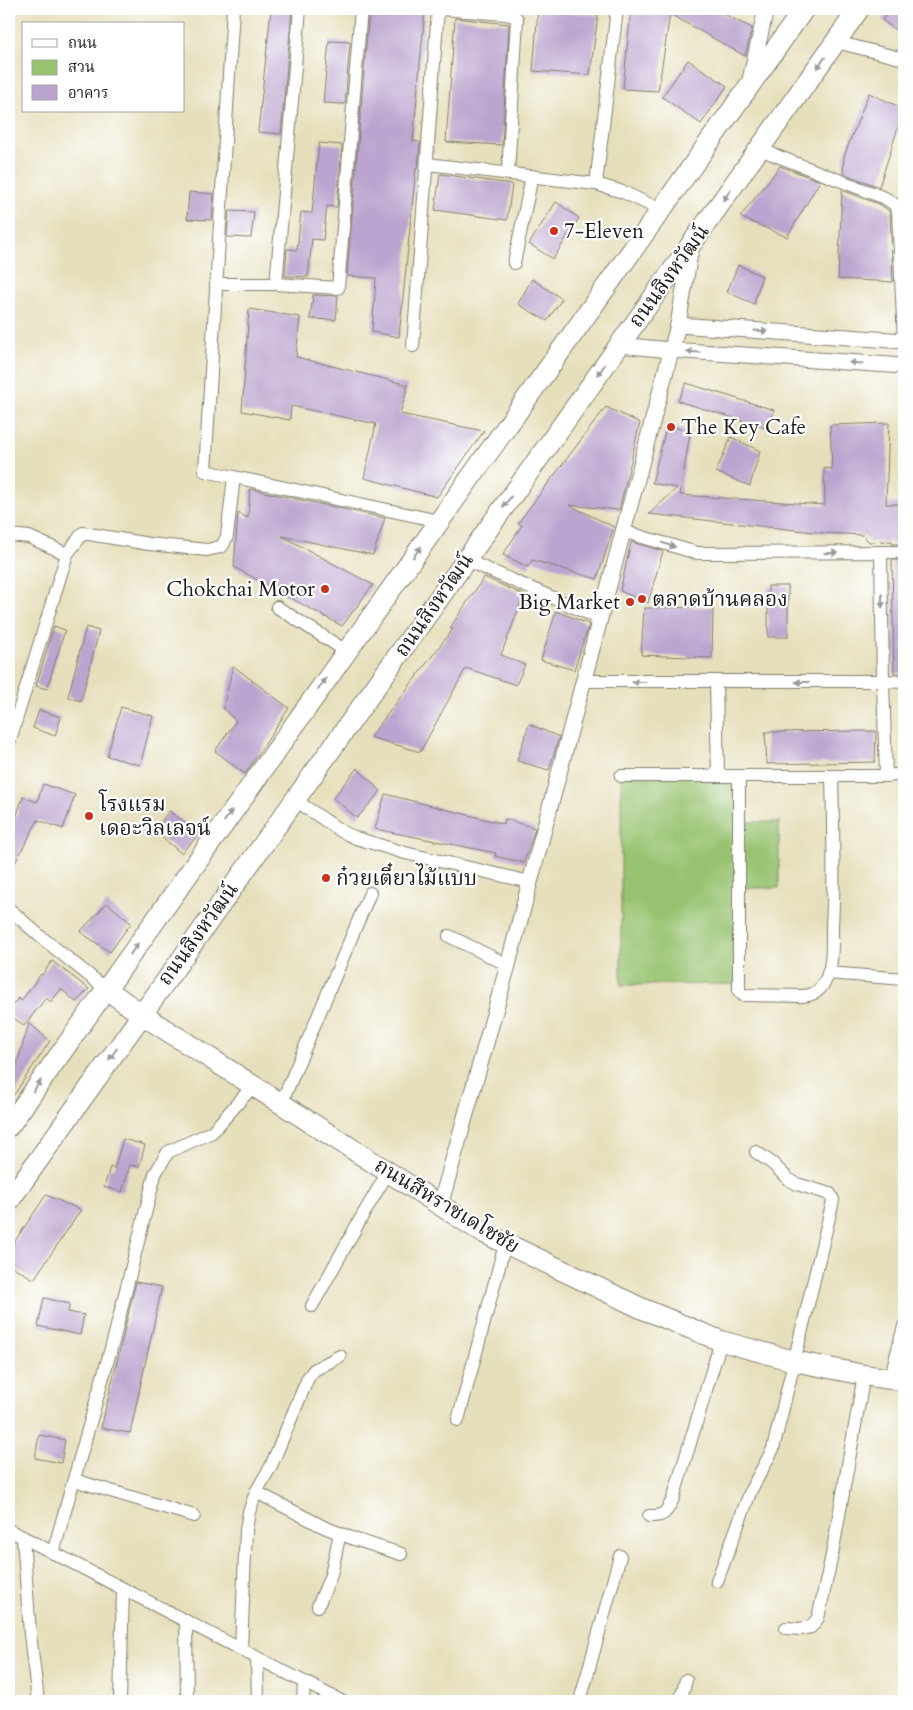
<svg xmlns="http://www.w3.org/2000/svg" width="913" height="1710" viewBox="0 0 913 1710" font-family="Cardo,'Noto Serif Thai',serif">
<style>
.green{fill:#97c370;stroke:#5a7046}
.building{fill:#bba4cf}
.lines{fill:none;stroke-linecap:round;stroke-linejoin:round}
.minor-casing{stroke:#817e6c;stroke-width:14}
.tertiary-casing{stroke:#817e6c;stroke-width:17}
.primary-casing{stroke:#817e6c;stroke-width:22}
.minor{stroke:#fff;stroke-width:12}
.tertiary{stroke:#fff;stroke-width:15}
.primary{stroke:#fff;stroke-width:20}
.oneway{fill:#999}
.poi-dot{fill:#c8321e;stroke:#fff;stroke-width:2}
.labels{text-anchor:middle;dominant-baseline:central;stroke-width:4.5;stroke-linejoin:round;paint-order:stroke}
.poi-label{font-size:21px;fill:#1c1c1c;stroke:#fff;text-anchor:start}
.street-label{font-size:21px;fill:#1c1c1c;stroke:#fff}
</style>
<rect width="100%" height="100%" fill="#fff"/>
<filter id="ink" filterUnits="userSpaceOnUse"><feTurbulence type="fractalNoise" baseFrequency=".02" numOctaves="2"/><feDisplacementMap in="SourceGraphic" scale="10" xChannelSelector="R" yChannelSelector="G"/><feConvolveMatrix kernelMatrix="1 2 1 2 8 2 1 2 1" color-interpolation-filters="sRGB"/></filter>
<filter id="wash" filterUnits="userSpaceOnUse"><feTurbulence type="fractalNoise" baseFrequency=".0096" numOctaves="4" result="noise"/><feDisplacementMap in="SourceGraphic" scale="20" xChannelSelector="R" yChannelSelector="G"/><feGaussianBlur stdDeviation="1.12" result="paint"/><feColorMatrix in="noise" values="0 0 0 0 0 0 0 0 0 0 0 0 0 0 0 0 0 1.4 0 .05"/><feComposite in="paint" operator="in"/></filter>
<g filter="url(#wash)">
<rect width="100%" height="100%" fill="#e6dfbb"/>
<path class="green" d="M621,776H739V822H779V888H739V984L621,985Z"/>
<g id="blocks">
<g class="building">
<path d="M271,9H292L281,134L258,132Z"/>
<path d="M396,9H425L413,141L420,142L418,168H416L399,337L372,332L376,278L347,276L369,10L396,13Z"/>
<path d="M631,9H714L752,28L745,56L670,14L658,91L623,89Z"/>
<path d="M890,9H904V36L882,20Z"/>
<path d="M538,10L598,15L590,75L533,71Z"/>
<path d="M455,18L509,24L502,145L446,142Z"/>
<path d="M329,41L350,42L345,104L323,103Z"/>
<path d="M688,60L727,86L701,124L662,97Z"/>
<path d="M869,93L904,109L879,187L843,173L844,156Z"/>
<path d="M319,143L342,145L337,207L327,206L323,240L312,239L308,277L285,276L287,249L297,250L301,212L312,213Z"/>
<path d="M780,166L820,181L787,237L740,217Z"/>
<path d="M440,174L512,184L507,220L435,210Z"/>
<path d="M842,190L881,205L888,210L890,213L893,282L838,279Z"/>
<path d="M189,192L214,194L212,220L187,219Z"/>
<path d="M556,202L579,218L553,259L529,244Z"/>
<path d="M229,211L254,212L251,238L227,237Z"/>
<path d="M738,265L762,276L754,304L727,292Z"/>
<path d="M532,279L562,299L547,321L518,304Z"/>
<path d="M313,295L338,296L336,320L310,319Z"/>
<path d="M249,309L300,317L296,357L408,385L400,414L484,431L437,497L364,478L376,424L291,406L290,420L242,411Z"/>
<path d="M686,383L774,410L769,429L678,401Z"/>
<path d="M606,407L640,423L619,510L569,505L614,527L597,579L532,560L528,567L503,555L522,525L518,523Z"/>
<path d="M889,423L886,504H904V544H892V541L869,542L863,535L823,533L649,514L677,488L652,483L667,424L690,433L680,495L825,505L824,468L832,469L830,425Z"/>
<path d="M731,437L760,451L750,486L716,472Z"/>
<path d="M250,489L385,518L373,555L282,536L373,585L342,626L234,567L238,513L248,518Z"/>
<path d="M631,542L663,551L648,603L620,591Z"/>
<path d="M892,560H904V674L894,673Z"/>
<path d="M484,577L524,595L501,655L525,665L516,685L466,668L420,752L370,737L453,629L450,628Z"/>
<rect x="768" y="586" width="20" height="51"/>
<path d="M713,607L712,658L641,655L644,608Z"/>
<path d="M556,611L589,624L574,670L541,660Z"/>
<path d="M54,626L65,630L47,689L36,686Z"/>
<path d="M86,627L99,631L81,701L68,697Z"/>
<path d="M233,666L289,708L245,774L215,751L236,721L223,708Z"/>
<path d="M121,707L153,716L140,765L107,756Z"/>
<path d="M39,710L61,717L55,736L33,728Z"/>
<path d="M529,724L559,737L549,770L517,761Z"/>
<path d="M876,731L875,762L767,764L765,732Z"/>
<path d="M357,768L381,791L357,818L333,798Z"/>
<path d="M43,784L75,795L63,829L38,820L9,874V827L13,818L15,820L23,797L37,802Z"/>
<path d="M385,794L504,824L505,819L535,828L524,863L495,856L496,853L375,829Z"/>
<path d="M169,811L200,834L181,853L154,831Z"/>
<path d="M107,903L131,923L110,952L80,932Z"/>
<path d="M52,961L89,989L76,1002L61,989L51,1002L46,998L24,1026L9,1014V1010L18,998L21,1001L41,974L42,975Z"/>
<path d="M29,1023L50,1041L9,1102V1091Z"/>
<path d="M123,1139L145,1145L139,1167L130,1165L122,1192L104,1187L110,1167L114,1169Z"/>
<path d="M46,1195L81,1210L34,1279L9,1265V1250Z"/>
<path d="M136,1282L162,1287L130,1433L101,1428Z"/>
<path d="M44,1298L70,1304L68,1312L84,1315L80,1335L38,1326Z"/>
<path d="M39,1435L65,1440L61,1463L35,1458Z"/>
</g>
</g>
</g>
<g filter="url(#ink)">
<use href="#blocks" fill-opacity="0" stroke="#817e6c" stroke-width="1"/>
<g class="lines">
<g class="minor-casing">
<g id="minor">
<path d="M233,9L205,471L234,477"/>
<path d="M441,9L505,14L514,16L517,19L508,174"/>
<path d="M836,42L904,59"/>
<path d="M759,149L885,198L894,204L898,211L904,341"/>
<path d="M427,164L596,184L623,192L661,210"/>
<path d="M596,184L617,9"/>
<path d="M514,263L532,176"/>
<path d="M216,284H276L338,288L361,9"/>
<path d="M276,284L300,9"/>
<path d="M413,346L438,9"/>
<path d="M622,531L697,553L904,552"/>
<path d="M9,535L29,537L67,554"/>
<path d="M466,560L599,618"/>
<path d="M277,607L346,651"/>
<path d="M583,681H883L881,552"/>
<path d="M716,682L718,776"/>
<path d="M9,743L67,554L83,533L149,544L207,550L220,547L223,545L227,536L234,477L439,521"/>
<path d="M621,776H886L904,774"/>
<path d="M739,776V991L743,995L803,996C818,995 824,986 829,972C833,958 832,941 832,926C835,876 833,826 832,776"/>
<path d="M886,776L883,681L904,682"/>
<path d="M295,800L341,831L356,838L405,853L530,882"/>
<path d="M9,909L41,937L106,989"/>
<path d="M449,936L508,965"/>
<path d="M828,973L904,979"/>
<path d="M281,1104L370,893"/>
<path d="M312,1306L360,1220L388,1172"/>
<path d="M890,1379L904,1326"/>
<path d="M458,1420L505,1244"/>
<path d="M74,1480L194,1516"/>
<path d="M256,1492L324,1527L354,1539L401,1554"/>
<path d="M649,1516C665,1517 666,1512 673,1499L721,1341"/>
<path d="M9,1530L341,1701"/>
<path d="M23,1537L30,1634L38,1701"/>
<path d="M53,1553L114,1338L155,1174L168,1152L212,1132L253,1086"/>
<path d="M717,1581L751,1490L773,1449L832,1205L833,1200L830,1194L797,1184L788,1179L773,1164L756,1152"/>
<path d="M318,1606L331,1575L340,1533"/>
<path d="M186,1621L187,1701"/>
<path d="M786,1628L800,1629L811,1627L818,1618L832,1555L864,1375"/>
<path d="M241,1649L246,1530L249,1512L256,1492L271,1466L308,1378L314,1370L340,1356"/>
<path d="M257,1658L258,1701"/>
<path d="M120,1701L123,1589"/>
<path d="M303,1701L304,1682"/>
<path d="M580,1701L620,1556"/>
<path d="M680,1701L686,1680"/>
</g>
</g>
<g class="tertiary-casing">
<g id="tertiary">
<path d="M750,80L766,9"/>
<path d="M678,325L904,341"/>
<path d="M619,345L670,350L904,366"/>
<path d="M440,1206L508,965L678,325L691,248"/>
</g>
</g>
<g class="primary-casing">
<g id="primary">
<path d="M106,989L141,1014L482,1232L643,1309L721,1341L794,1361L864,1375L904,1381"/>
<path d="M9,1126L804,9"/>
<path d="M9,1201L859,9"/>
</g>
</g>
<use href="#minor" class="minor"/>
<use href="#tertiary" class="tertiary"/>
<use href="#primary" class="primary"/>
</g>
<defs><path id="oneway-solid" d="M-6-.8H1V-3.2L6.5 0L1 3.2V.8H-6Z" transform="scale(1.25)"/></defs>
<g class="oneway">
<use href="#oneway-solid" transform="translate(821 63) rotate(126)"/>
<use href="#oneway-solid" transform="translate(727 195) rotate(125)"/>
<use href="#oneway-solid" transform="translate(761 331) rotate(4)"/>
<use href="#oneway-solid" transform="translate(693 352) rotate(-176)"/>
<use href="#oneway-solid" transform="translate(856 363) rotate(-176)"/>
<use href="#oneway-solid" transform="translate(601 370) rotate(126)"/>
<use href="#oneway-solid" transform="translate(507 502) rotate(126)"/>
<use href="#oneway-solid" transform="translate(669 545) rotate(17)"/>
<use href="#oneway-solid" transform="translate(417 552) rotate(-54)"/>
<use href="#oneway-solid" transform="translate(831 553) rotate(-1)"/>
<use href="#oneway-solid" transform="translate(882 601) rotate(89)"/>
<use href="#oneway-solid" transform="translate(639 682) rotate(-180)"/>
<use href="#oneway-solid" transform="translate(802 682) rotate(180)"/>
<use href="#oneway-solid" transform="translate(322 684) rotate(-55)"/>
<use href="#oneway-solid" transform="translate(228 816) rotate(-55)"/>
<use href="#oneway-solid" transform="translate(134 949) rotate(-55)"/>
<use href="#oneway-solid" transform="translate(113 1054) rotate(125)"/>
<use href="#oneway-solid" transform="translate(37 1086) rotate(-55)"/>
</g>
</g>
<g class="poi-dot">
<circle cx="554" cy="231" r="5"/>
<circle cx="671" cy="427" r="5"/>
<circle cx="325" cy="589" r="5"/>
<circle cx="642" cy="599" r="5"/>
<circle cx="630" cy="602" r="5"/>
<circle cx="89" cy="816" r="5"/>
<circle cx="326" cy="878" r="5"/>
</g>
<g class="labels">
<g class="poi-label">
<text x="564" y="231">7-Eleven</text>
<text x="681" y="427">The Key Cafe</text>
<text x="315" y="589" text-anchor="end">Chokchai Motor</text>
<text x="652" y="599">ตลาดบ้านคลอง</text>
<text x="620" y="602" text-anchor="end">Big Market</text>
<text x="99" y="804">โรงแรม<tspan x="99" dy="24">เดอะวิลเลจน์</tspan></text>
<text x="336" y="878">ก๋วยเตี๋ยวไม้แบบ</text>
</g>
<g class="street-label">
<text transform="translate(669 276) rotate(-54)">ถนนสิงหวัฒน์</text>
<text transform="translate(434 605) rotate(-55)">ถนนสิงหวัฒน์</text>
<text transform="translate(198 934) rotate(-54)">ถนนสิงหวัฒน์</text>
<text transform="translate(447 1206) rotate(31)">ถนนสีหราชเดโชชัย</text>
</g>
</g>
<rect width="913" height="1710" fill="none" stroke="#fff" stroke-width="30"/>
<rect x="22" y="22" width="162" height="90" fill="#ffffff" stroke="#a4a4a4"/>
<rect x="32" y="39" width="25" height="8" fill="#ffffff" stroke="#a4a4a4"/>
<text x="68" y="48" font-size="15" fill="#1c1c1c">ถนน</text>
<rect x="32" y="60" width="25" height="15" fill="#97c370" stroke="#a4a4a4"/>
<text x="68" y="72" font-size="15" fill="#1c1c1c">สวน</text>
<rect x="32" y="85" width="25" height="15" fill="#bba4cf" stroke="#a4a4a4"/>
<text x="68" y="98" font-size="15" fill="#1c1c1c">อาคาร</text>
</svg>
